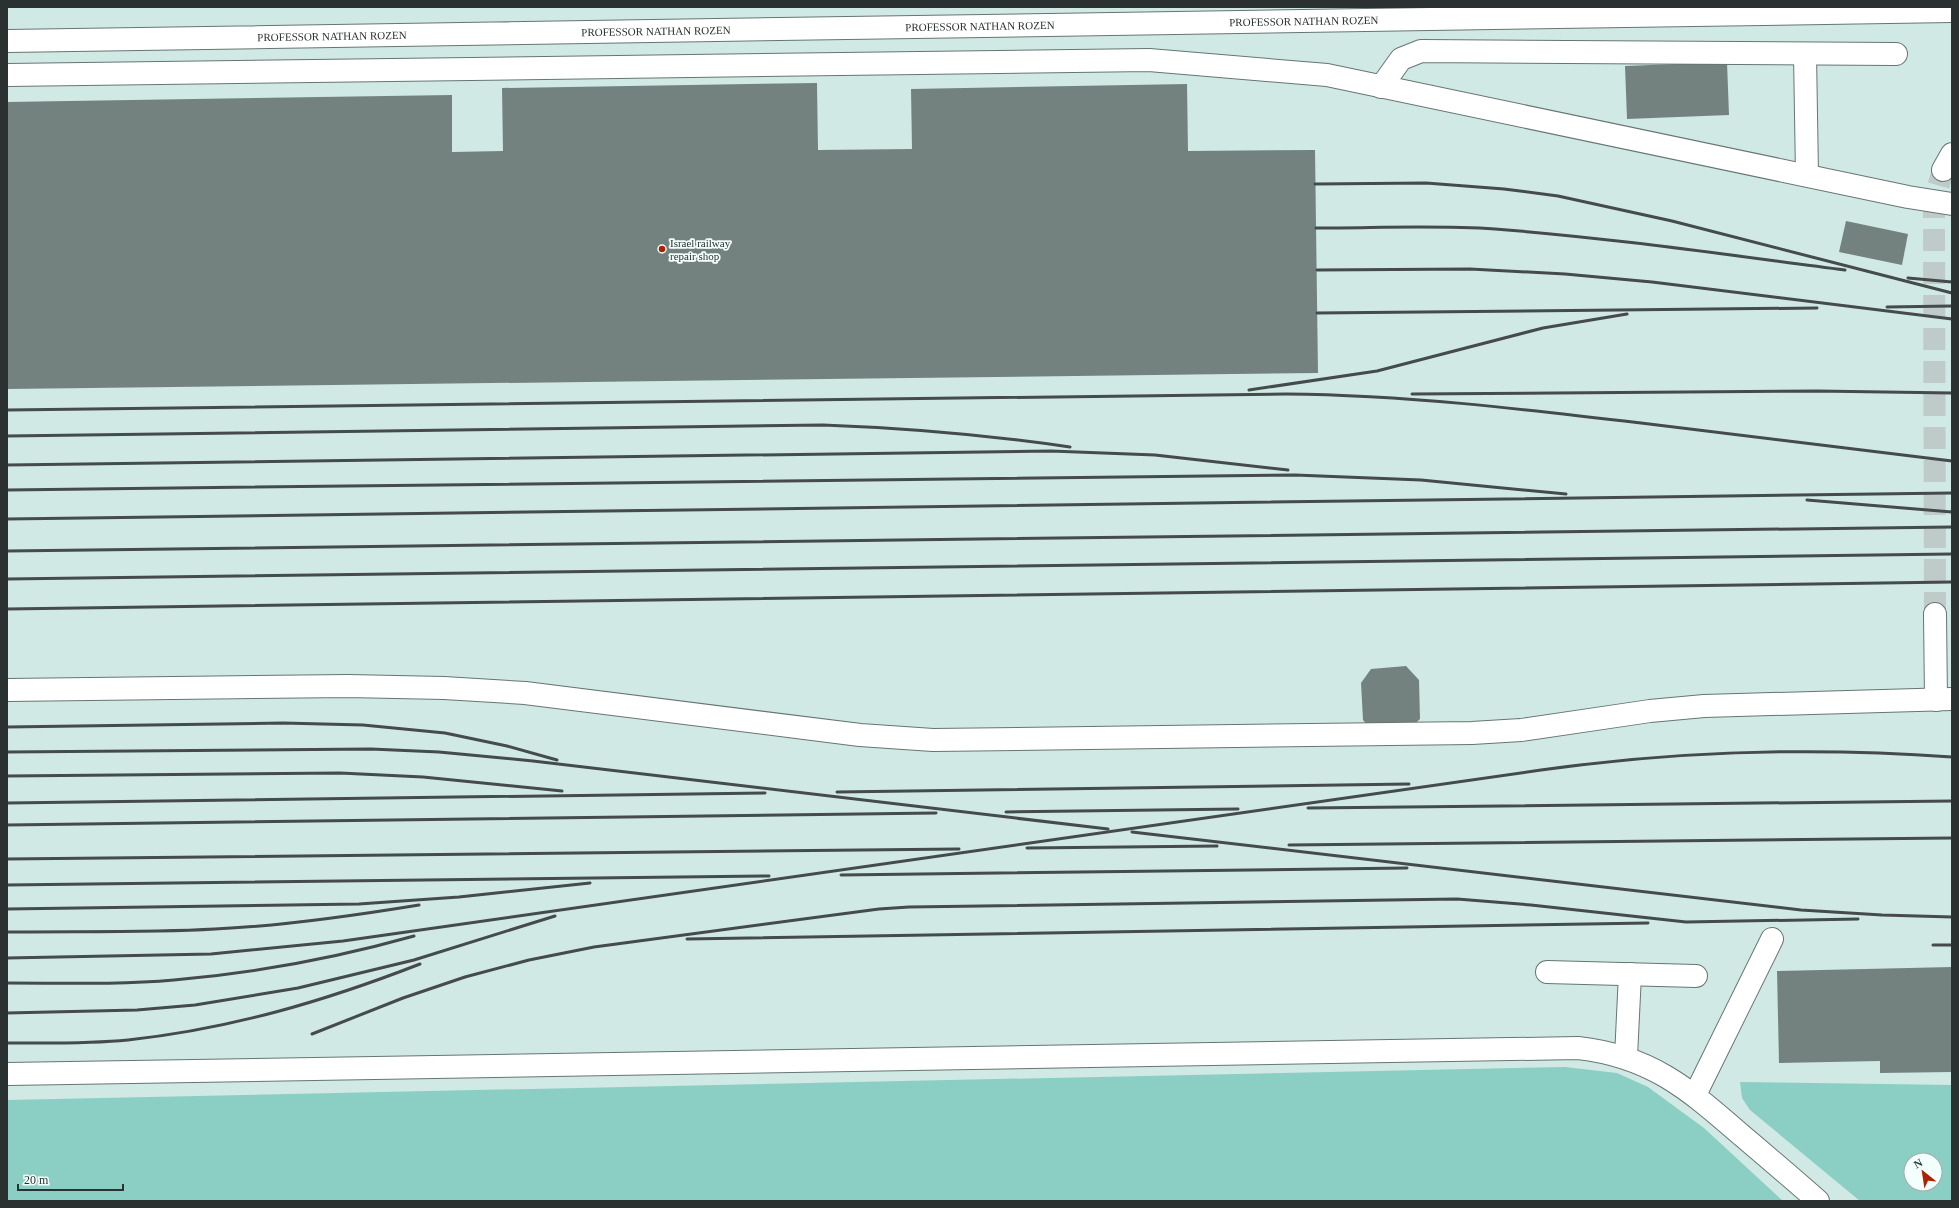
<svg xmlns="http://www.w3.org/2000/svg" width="1959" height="1208" viewBox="0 0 1959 1208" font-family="'Times New Roman',serif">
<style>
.built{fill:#d0e9e5;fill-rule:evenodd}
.green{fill:#8bcfc4;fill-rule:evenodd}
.building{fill:#74827f}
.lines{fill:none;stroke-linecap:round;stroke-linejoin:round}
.minor-tunnel{stroke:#becbc9;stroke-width:22;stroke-dasharray:22 11;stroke-linecap:butt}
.minor-casing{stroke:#677572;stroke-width:24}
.minor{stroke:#fff;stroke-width:22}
.rail{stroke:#444b4a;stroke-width:3}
.poi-dot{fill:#ae2102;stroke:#f2fffc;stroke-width:1.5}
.labels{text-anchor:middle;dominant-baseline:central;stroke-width:3.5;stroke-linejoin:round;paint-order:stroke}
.street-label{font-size:11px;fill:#2b3130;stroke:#f2fffc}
.poi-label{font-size:11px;fill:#2b3130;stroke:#f2fffc;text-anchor:start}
</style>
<rect width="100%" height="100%" fill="#e3f2ef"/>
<path class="built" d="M7,7H1952V1201H7ZM1911,1160H1935V1184H1911Z"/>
<g class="green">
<path d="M1565,1067L1617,1073L1648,1087L1704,1128L1783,1201H7V1100Z"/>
<path d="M1740,1082L1952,1085V1201H1860L1750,1110L1742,1098ZM1911,1160H1935V1184H1911Z"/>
</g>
<g class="building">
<path d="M1727,62L1729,115L1627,119L1625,66Z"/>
<path d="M817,83L818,150L912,149L911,89L1187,84L1188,151L1315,150L1318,373L7,389V102L452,95V152L503,151L502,88Z"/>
<path d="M1846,221L1908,234L1902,265L1839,252Z"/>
<path d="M1406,666L1419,680L1420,719L1408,730L1371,729L1363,720L1361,683L1371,669Z"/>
<path d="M1952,967V1072L1880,1073V1061L1779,1063L1777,971Z"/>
</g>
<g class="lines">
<path class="minor-tunnel" d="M1935,614L1934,212L1937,191L1943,170"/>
<g class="minor-casing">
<g id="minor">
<path id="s1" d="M7,41L1952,11"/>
<path d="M1805,54L1807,175"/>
<path d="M7,75L1149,60L1327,75L1908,197L1952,204"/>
<path d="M1381,87L1401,59L1421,51L1896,54"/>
<path d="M1943,170L1952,154"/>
<path d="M1935,614L1936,700"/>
<path d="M7,690L348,686L444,688L525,693L860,735L933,740L1472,733L1521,730L1650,711L1704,706L1952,699"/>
<path d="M1547,972L1696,976"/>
<path d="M1626,1057L1630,974"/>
<path d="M7,1074L1578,1048C1650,1056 1687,1088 1739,1133C1766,1156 1792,1178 1818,1201"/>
<path d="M1695,1095L1772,939"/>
</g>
</g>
<use href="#minor" class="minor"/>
<g class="rail">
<path d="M1315,184L1426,183L1504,189L1558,196L1672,221L1952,293"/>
<path d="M1316,228C1376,228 1436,225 1495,229C1612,238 1728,255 1845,270"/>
<path d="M1317,270L1470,269L1565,274L1652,282L1952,319"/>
<path d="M1908,278L1952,282"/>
<path d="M1887,307L1952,306"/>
<path d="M1317,313L1817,308"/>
<path d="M1249,390L1377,371L1543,328L1627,314"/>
<path d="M1412,394L1817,391L1952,393"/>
<path d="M7,410L1286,394C1405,395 1523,409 1641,423C1745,436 1848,448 1952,461"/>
<path d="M7,436L823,425C906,428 988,435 1070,447"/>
<path d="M7,465L1051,451L1155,455L1288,470"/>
<path d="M7,490L1295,475L1421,480L1566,494"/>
<path d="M1807,500L1952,512"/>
<path d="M7,519L1952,493"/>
<path d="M7,551L1952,527"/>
<path d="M7,579L1952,554"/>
<path d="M7,609L1952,582"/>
<path d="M7,727L283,723L363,725L445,733L507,746L557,760"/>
<path d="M7,752L371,749L439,752L533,761L1108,829"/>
<path d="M7,776L340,773L423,777L562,791"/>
<path d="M837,792L1409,784"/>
<path d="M7,803L765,793"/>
<path d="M1308,808L1952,801"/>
<path d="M1006,812L1238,809"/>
<path d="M7,825L936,813"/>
<path d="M1132,832L1801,910L1882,915L1952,917"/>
<path d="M1289,845L1952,838"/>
<path d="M1027,848L1217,846"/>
<path d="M7,859L959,849"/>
<path d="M841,875L1407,868"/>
<path d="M7,885L769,876"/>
<path d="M7,909L359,904L459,897L590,883"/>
<path d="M7,932C76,931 146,933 215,929C284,926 352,916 419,905"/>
<path d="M687,939L1648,923"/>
<path d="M1933,945H1952"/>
<path d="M7,958L211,954L343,941L1541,770C1677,751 1815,747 1952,757"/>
<path d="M7,983C62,983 118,985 174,980C255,973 336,958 414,936"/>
<path d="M7,1013L137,1010L195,1005L298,988L414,960L555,916"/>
<path d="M312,1034L403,998L465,977L529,960L594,947L879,909L909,907L1457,899L1531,905L1686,922L1858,919"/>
<path d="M7,1043C47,1043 88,1044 128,1040C230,1029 325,1001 420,964"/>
</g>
</g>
<circle class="poi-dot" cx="662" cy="249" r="4"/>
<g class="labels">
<g class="street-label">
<text stroke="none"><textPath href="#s1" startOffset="1297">PROFESSOR NATHAN ROZEN</textPath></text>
<text stroke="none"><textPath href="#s1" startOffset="973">PROFESSOR NATHAN ROZEN</textPath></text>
<text stroke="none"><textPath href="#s1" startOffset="649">PROFESSOR NATHAN ROZEN</textPath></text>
<text stroke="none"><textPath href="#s1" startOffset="325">PROFESSOR NATHAN ROZEN</textPath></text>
</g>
<g class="poi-label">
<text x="670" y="243">Israel railway<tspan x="670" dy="13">repair shop</tspan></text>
</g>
</g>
<rect width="1959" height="1208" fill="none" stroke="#2b3130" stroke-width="16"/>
<g transform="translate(1923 1172) rotate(330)"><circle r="19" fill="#f2fffc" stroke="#a2adaa"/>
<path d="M0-3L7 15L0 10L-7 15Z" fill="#ae2102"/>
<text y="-6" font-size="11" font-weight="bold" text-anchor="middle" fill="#2b3130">N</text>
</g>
<path d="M18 1184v6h105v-6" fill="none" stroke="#2b3130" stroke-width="2"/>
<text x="24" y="1184" font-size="12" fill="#2b3130" stroke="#f2fffc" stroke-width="3" paint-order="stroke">20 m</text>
</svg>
